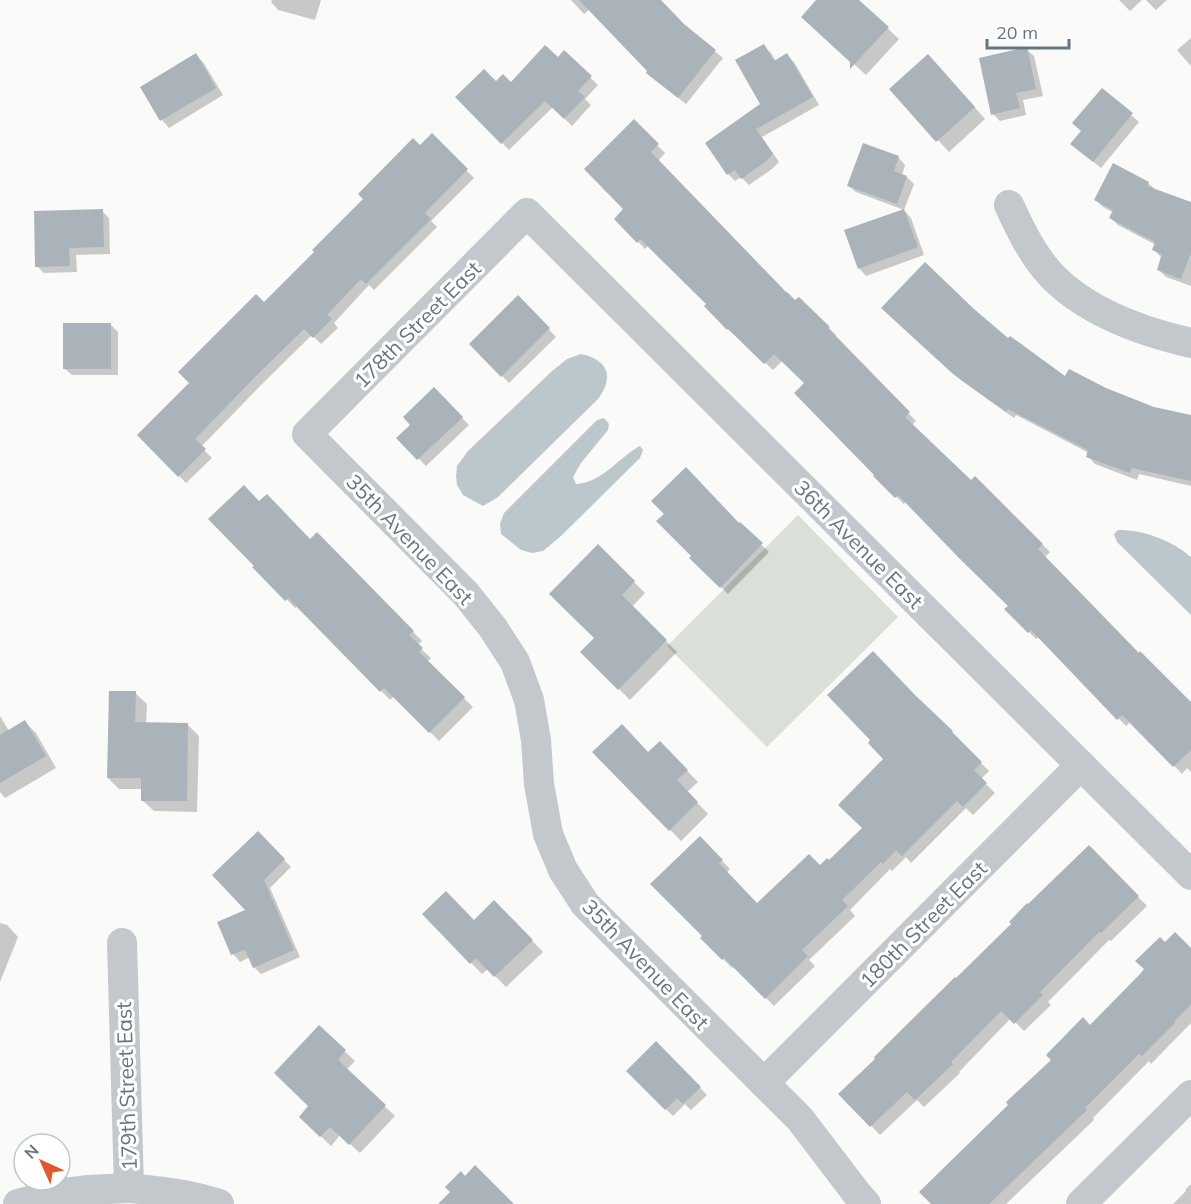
<svg xmlns="http://www.w3.org/2000/svg" width="1191" height="1204" viewBox="0 0 1191 1204" font-family="Mulish,sans-serif">
<style>
.green{fill:#dadfd7}
.water{fill:#bbc7cb}
.shadow{fill:#0003}
.building{fill:#aab3b9}
.lines{fill:none;stroke-linecap:round;stroke-linejoin:round}
.minor{stroke:#c3c8cc;stroke-width:30}
.labels{text-anchor:middle;dominant-baseline:central;stroke-width:6;stroke-linejoin:round;paint-order:stroke}
.street-label{font-size:21px;fill:#657683;stroke:#fff}
</style>
<rect width="100%" height="100%" fill="#fafaf8"/>
<path class="green" d="M798,515L898,617L767,747L667,646Z"/>
<g class="water">
<path d="M581,354C609,360 614,377 598,399L498,497L483,506L463,495L457,485L456,476L457,466L468,451L551,372L567,359Z"/>
<path d="M604,418L609,424L608,430L581,463L573,477L576,484C602,483 619,457 640,446L643,450L640,458L561,536L543,551L532,553L521,550L501,534L500,524L504,513L597,420Z"/>
<path d="M1118,530C1144,530 1171,540 1191,557V615L1117,542L1114,534Z"/>
</g>
<g class="shadow">
<path d="M272,0H321L315,20L278,10L271,2Z"/>
<path d="M571,0H659L684,26L723,58L686,104L655,80L649,71L590,9L584,14Z"/>
<path d="M818,0H857L899,39L866,75L814,28Z"/>
<path d="M1119,0H1142L1130,11Z"/>
<path d="M1146,0H1167L1156,10Z"/>
<path d="M1191,38V66L1177,50Z"/>
<path d="M764,46L771,53L776,61L787,55L794,62L819,105L762,137L779,162L772,169L749,185L741,177L735,181L728,174L762,105Z"/>
<path d="M1026,49L1034,56L1043,96L1023,100L1026,115L1000,121L993,114Z"/>
<path d="M564,52L598,85L585,99L591,105L572,126L553,107L509,150L457,97L496,83L511,84L558,59Z"/>
<path d="M196,55L203,62L223,95L169,128L162,120L142,87Z"/>
<path d="M939,67L985,119L949,152L891,89Z"/>
<path d="M1102,90L1139,122L1101,168L1080,151L1082,131Z"/>
<path d="M634,122L665,153L658,161L795,302L799,299L836,335L835,337L916,421L912,425L971,483L975,478L1050,552L1045,557L1139,655L1191,704V772L1187,768L1182,774L1131,721L1126,726L1039,637L1036,639L1006,609L1010,606L906,501L904,504L875,476L806,383L783,360L773,370L728,329L708,304L648,246L645,249L616,219L626,209Z"/>
<path d="M432,136L474,178L431,221L437,227L374,290L369,285L334,323L338,328L321,344L312,335L262,384L201,447L212,458L186,483L139,435L191,383L264,304Z"/>
<path d="M898,157L905,165L902,175L907,177L914,184L904,210L856,192L848,185Z"/>
<path d="M1148,183L1156,190L1191,203V286L1166,277L1158,269L1161,257L1154,250L1156,245L1118,225L1111,218L1114,213L1103,207L1096,200Z"/>
<path d="M904,210L911,218L924,255L866,276L859,268L846,231Z"/>
<path d="M102,211L109,218L110,254L76,255L77,272L44,273L37,266Z"/>
<path d="M518,297L556,337L509,383L471,344Z"/>
<path d="M890,315L1008,341L1066,378L1153,408L1191,417V486L1139,474L1137,480L1095,464L1088,456L1089,453L1016,415L1014,418L962,381Z"/>
<path d="M110,324L118,332V375H72L64,368Z"/>
<path d="M434,389L469,425L426,466L398,438L412,425Z"/>
<path d="M260,503L310,541L317,534L422,641L417,645L431,658L427,662L473,707L439,741L394,696L390,700L298,606L295,608L255,567Z"/>
<path d="M740,524L769,552L728,594L692,558Z"/>
<path d="M598,546L645,593L632,607L677,652L630,700L582,652L596,638Z"/>
<path d="M135,693L147,704L146,724H187L199,736L197,812L154,811L142,800L143,789H119L108,778Z"/>
<path d="M919,700L960,740L959,741L989,771L981,779L995,793L973,815L966,808L911,863L906,857L892,871L890,869L850,910L855,916L809,960L815,966L774,1006L734,966L732,968L702,938L700,838L730,869L726,873L757,905L829,863L864,828L886,759Z"/>
<path d="M0,716L9,731L25,722L36,733L56,768L5,798L0,792Z"/>
<path d="M660,743L698,782L687,792L708,814L681,841L595,752L648,754Z"/>
<path d="M258,833L291,867L270,888L300,957L261,974L254,967L250,957L240,962L233,954L248,910Z"/>
<path d="M1089,847L1147,906L1111,941L1109,940L1048,1002L1051,1005L1024,1031L1011,1018L959,1072L960,1073L924,1107L917,1100L880,1135L840,1094Z"/>
<path d="M494,902L543,952L506,987L488,969L482,974L424,914L474,922Z"/>
<path d="M0,923L7,925L18,937L0,982Z"/>
<path d="M1164,944L1191,950V1023L1151,1064L1149,1061L1093,1118L1094,1120L1006,1204H933L1090,1027L1141,975Z"/>
<path d="M319,1027L355,1061L346,1070L395,1116L360,1153L340,1135L331,1146L301,1117L310,1107Z"/>
<path d="M656,1043L707,1095L691,1110L685,1104L673,1116L628,1071Z"/>
<path d="M1191,1184V1204H1173L1186,1191L1185,1190Z"/>
</g>
<g class="building">
<path d="M579,0H661L684,24L716,50L678,98L646,73L647,71Z"/>
<path d="M816,0H859L889,27L850,69V62L801,17Z"/>
<path d="M764,44L774,61L787,53L813,97L756,129L773,154L765,162L741,179L735,170L727,175L705,143L760,104L735,60Z"/>
<path d="M545,45L558,57L564,50L592,76L578,91L585,97L564,119L545,101L501,144L455,97L484,69L496,81L503,74L511,82Z"/>
<path d="M1027,47L1036,89L1016,93L1020,108L991,115L979,58Z"/>
<path d="M196,53L216,88L160,121L140,87Z"/>
<path d="M928,54L975,107L936,142L889,89Z"/>
<path d="M1102,88L1133,113L1093,162L1070,144L1081,131L1072,123Z"/>
<path d="M634,119L659,144L651,152L786,292H787L795,300L799,297L830,327L828,328L910,412L905,417L971,480L975,476L1043,544L1038,549L1139,653L1140,651L1191,702V750L1173,767L1122,715L1117,720L1031,630L1028,633L1004,609L1008,606L960,559L898,495L895,498L873,476L874,475L794,393L804,383L774,354L764,364L728,329L727,330L704,306L706,304L640,239L637,243L614,219L623,209L584,169Z"/>
<path d="M432,133L468,169L425,213L431,219L366,284L361,279L327,315L332,319L313,338L304,329L255,377L195,439L206,449L178,477L137,435L189,383L178,372L256,294L264,302L314,252L312,250L363,199L358,194L413,138L420,145Z"/>
<path d="M863,143L899,156L894,171L907,176L897,204L847,186Z"/>
<path d="M1113,163L1149,182L1147,186L1191,202V253L1181,279L1157,270L1162,254L1152,250L1155,242L1109,218L1113,210L1094,200Z"/>
<path d="M103,209L104,247L69,248L70,266L35,267L34,211Z"/>
<path d="M904,209L918,247L858,269L844,230Z"/>
<path d="M925,262L974,309L1008,338L1010,336L1065,376L1069,369L1106,388L1154,407L1191,415V481L1132,468L1130,473L1086,457L1088,450L1008,409L1006,412L953,374L881,308Z"/>
<path d="M518,295L550,328L501,377L469,344Z"/>
<rect x="63" y="323" width="48" height="46"/>
<path d="M434,387L463,417L417,460L396,438L410,425L403,417Z"/>
<path d="M686,467L739,523L740,522L763,543L720,588L689,558L691,556L656,521L664,514L651,501Z"/>
<path d="M244,485L259,501L267,494L310,539L317,532L414,631L409,635L423,648L419,652L465,697L429,733L384,688L380,692L288,598L285,601L252,567L254,566L208,519Z"/>
<path d="M598,544L635,581L622,595L667,640L618,690L580,652L594,638L549,594Z"/>
<path d="M873,651L915,695L953,731L952,732L982,762L974,770L987,783L963,807L957,801L902,856L896,850L883,864L881,862L842,900L848,906L802,950L808,956L765,999L724,958L722,960L700,938L702,936L650,884L700,836L723,860L719,863L757,903L809,854L820,865L827,858L829,860L862,828L838,805L883,759L868,743L870,740L827,695Z"/>
<path d="M109,691H136L135,722L188,723L187,801H141V778H107Z"/>
<path d="M25,720L46,756L0,783V735Z"/>
<path d="M622,724L648,752L660,741L688,770L677,780L698,802L669,831L592,752Z"/>
<path d="M258,831L285,859L264,880L294,950L253,968L245,950L231,955L217,922L245,910L212,875Z"/>
<path d="M1089,845L1139,896L1101,933L1099,932L1040,992L1043,995L1014,1024L1001,1011L951,1062L953,1064L915,1100L907,1092L870,1127L838,1094L875,1059L874,1057L955,977L956,978L1011,924L1009,922L1027,903L1028,904Z"/>
<path d="M446,891L474,920L494,900L533,940L494,977L476,958L470,964L422,914Z"/>
<path d="M1175,932L1191,948V1004L1174,1022L1175,1023L1142,1056L1139,1054L1085,1108L1087,1110L989,1204H931L919,1192L1008,1105L1006,1102L1051,1060L1046,1055L1083,1017L1090,1025L1140,974L1144,969L1135,961L1160,937L1165,942Z"/>
<path d="M319,1025L346,1050L338,1060L386,1105L349,1145L330,1127L320,1137L299,1117L308,1106L274,1073Z"/>
<path d="M656,1041L701,1087L683,1104L677,1098L665,1110L626,1071Z"/>
<path d="M475,1165L514,1204H438L450,1192L445,1187L461,1171L465,1176Z"/>
</g>
<g class="lines">
<g class="minor">
<path d="M1009,205C1020,229 1033,256 1052,276C1087,312 1143,332 1191,343"/>
<path d="M764,1083L1081,765"/>
<path d="M129,1188C159,1191 190,1194 219,1204"/>
<path d="M18,1204L55,1194L89,1190L129,1188L122,943"/>
<path d="M866,1204L858,1195L800,1119L585,904L563,870L548,834L539,784L536,740L529,700L515,662L493,628L466,594L307,434L527,213L1191,875"/>
<path d="M1081,1204L1191,1095"/>
</g>
</g>
<g class="labels">
<g class="street-label">
<text transform="translate(417 324) rotate(-45)">178th Street East</text>
<text transform="translate(410 539) rotate(46)">35th Avenue East</text>
<text transform="translate(859 544) rotate(45)">36th Avenue East</text>
<text transform="translate(923 924) rotate(-45)">180th Street East</text>
<text transform="translate(646 964) rotate(46)">35th Avenue East</text>
<text transform="translate(126 1086) rotate(-92)">179th Street East</text>
</g>
</g>
<g transform="translate(42 1162) rotate(315)"><circle r="28" fill="#ffffff" stroke="#c1c8cd" stroke-width="1.5"/>
<path d="M0-4.5L10 22L0 15L-10 22Z" fill="#e4572e"/>
<text y="-9" font-size="16" font-weight="bold" text-anchor="middle" fill="#657683">N</text>
</g>
<path d="M987 39v9h82v-9" fill="none" stroke="#657683" stroke-width="3"/>
<text x="996" y="39" font-size="18" fill="#657683" stroke="#ffffff" stroke-width="4.5" paint-order="stroke">20 m</text>
</svg>
